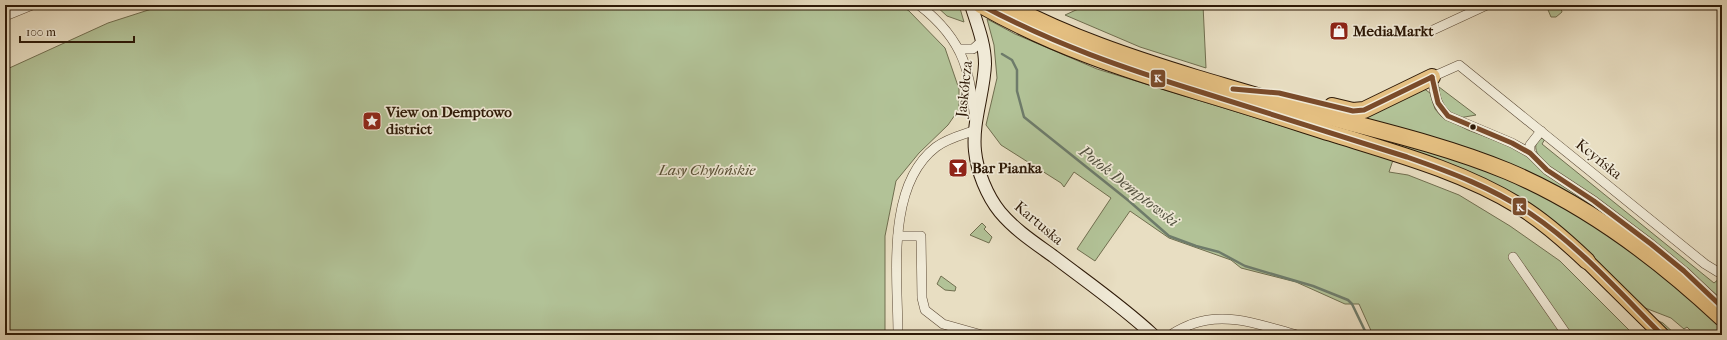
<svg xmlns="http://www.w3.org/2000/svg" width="1727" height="340" viewBox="0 0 1727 340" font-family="'IM FELL French Canon',serif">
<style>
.green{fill:#b2c297;stroke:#706e4f}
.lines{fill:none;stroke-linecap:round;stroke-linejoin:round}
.stream{stroke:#6e7b6a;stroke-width:2.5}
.street-casing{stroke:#5c4a36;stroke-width:10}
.secondary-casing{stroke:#2d1907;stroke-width:14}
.primary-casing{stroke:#2d1907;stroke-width:16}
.highway-casing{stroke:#2d1907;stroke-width:18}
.street{stroke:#f0ead7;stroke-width:9}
.secondary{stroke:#f0ead7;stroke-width:12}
.primary{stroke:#e4bf81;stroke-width:14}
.highway{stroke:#e4bf81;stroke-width:16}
.bus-1-casing{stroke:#f0ead7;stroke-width:8}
.bus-1{stroke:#7a4b2a;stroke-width:5}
.bus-dot{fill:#2d1907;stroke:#f0ead7;stroke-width:1.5}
.labels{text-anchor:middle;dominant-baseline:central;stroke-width:3.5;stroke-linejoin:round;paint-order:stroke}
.poi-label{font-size:15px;font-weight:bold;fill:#2d1907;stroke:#f0ead7;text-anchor:start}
.street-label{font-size:15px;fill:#2d1907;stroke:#f0ead7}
.park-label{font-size:15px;font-style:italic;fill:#554c32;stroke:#f0ead7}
.water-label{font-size:16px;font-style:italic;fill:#535241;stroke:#f0ead7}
.line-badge{stroke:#f0ead7;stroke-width:1.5}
.badge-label{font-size:11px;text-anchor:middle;font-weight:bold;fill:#fff}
</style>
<rect width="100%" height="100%" fill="#e8dec2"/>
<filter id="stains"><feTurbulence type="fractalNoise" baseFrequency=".005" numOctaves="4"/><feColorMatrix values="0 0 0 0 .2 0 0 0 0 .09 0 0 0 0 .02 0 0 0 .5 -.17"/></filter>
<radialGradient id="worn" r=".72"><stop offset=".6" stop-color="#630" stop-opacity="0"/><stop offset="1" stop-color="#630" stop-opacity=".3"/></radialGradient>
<g class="green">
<path d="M164,5H900L909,11L945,48L959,89V109L948,125L919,153L896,181L885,236V335H5V70L108,23Z"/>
<path d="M935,5H959L964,22L947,16Z"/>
<path d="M1087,5H1203L1206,68L1140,47L1065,15Z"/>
<path d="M1546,5H1560L1562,12L1556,17H1551Z"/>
<path d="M987,19L1015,34L1097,69L1393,160L1389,172L1408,175L1459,195L1510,226L1560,261L1634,335H1373L1359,304H1345L1296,282L1241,268L1231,260L1169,238L1130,211L1095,261L1077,249L1111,198L1074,172L1064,187L1061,183L1001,145L986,125L997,78L994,45Z"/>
<path d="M1439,87L1476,115L1459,118L1446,112L1439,101Z"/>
<path d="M1423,88L1430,93L1435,109L1441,116L1468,130L1518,149L1607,215L1600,214L1356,118Z"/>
<path d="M1351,129C1420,148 1489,168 1554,200C1581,213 1605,232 1629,250C1661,274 1693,300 1722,328V335H1689L1688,333L1691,331L1687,327L1684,329L1671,318L1640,306L1560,228L1350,132Z"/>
<path d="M1539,138L1545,139L1542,144L1714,283L1720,278L1722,282V297L1718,296C1676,260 1633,227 1589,193C1573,181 1553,173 1540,157C1535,151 1534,145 1539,138Z"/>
<path d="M982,223L986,227L984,229L992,237L989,243L970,235Z"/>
<path d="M941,276L956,287L955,291L945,290L937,284Z"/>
<path d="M1652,318L1663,323L1676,335H1669Z"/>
</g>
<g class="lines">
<path class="stream" d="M1002,54L1012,60L1017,70V91L1024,117L1129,201L1169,236L1196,246L1219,252L1245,266L1313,286L1348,300L1352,304L1367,335"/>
<g class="street-casing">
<g id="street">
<path d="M5,16L32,5"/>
<path d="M1433,30L1487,5"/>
<path d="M959,49H973L982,41"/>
<path d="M1530,153V145L1541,131"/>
<path d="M898,236H921L922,298L925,310L943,324L982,335"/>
<path d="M1513,257L1567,335"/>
<path d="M1722,272H1718L1705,264L1459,65L1432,77C1435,93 1435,105 1448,116L1512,143L1530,153L1547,170L1594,201L1651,244L1684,271L1722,307"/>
<path d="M898,335C898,278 885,186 936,147C948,138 962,135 976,130C970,74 967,42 919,5"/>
<path d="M1171,335C1177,330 1185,327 1192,324C1228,311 1263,326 1297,335"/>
</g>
</g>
<g class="secondary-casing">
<path id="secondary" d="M971,5C977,24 985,44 985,64C984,93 972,122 975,151C977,171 987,196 1000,212C1015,230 1035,243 1053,256C1087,282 1122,306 1153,335"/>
</g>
<g class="primary-casing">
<path id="primary" d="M1587,261L1662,335"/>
</g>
<g class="highway-casing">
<g id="highway">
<path d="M981,5C1051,45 1123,69 1200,92C1244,105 1287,119 1331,133C1395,153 1462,171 1519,206C1544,221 1566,241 1587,261"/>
<path d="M1008,5C1068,37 1131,58 1196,78C1247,93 1297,108 1348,122C1402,136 1456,150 1507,171C1588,205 1659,259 1722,318"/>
<path d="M1332,106L1353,111L1364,110L1432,77"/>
</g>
</g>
<use href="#street" class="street"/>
<use href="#secondary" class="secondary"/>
<use href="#primary" class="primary"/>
<use href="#highway" class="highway"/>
<g class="bus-1-casing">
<g id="bus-1">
<path d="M981,5C1053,44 1126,69 1204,93C1271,114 1339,135 1407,157C1450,172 1493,188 1531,214C1580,247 1620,293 1662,335"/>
<path d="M1432,77L1438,103L1448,116L1512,143L1530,153L1547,170L1594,201L1651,244L1684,271L1722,307"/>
<path d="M1233,89L1279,93L1353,111L1364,110L1432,77"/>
</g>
</g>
<use href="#bus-1" class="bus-1"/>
</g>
<defs>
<g id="shop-square" transform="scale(1)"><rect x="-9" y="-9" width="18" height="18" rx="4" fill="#8f2418" stroke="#f0ead7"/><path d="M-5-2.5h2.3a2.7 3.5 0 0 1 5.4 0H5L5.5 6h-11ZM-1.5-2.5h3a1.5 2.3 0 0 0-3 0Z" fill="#fff"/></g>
<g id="sight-square" transform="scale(1)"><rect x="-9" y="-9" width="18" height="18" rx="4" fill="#8f2418" stroke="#f0ead7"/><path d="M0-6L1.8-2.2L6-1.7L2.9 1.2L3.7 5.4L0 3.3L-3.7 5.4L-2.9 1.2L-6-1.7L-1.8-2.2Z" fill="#fff"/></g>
<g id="bar-square" transform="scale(1)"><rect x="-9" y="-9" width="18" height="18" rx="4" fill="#8f2418" stroke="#f0ead7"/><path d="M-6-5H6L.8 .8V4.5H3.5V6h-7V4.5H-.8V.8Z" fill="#fff"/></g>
</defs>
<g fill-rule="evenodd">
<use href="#shop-square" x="1339" y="31"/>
<use href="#sight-square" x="372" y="121"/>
<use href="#bar-square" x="958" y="168"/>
</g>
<circle class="bus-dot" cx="1473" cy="127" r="3.5"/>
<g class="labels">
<g class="poi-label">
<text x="1353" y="31">MediaMarkt</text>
<text x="386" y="112">View on Demptowo<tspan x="386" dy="17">district</tspan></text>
<text x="972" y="168">Bar Pianka</text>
</g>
<g class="street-label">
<text transform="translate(964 89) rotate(-84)">Jaskółcza</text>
<text transform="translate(1599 159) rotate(39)">Kcyńska</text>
<text transform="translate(1039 223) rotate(40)">Kartuska</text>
</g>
<g class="park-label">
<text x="707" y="170">Lasy Chylońskie</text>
</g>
<g class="water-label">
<text transform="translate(1129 186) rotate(38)">Potok Demptowski</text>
</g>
</g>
<g class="line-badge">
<rect x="1150" y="69" width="16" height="19" rx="4" fill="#7a4b2a"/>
<rect x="1512" y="197" width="15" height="19" rx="4" fill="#7a4b2a"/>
</g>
<g class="badge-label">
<text x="1158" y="82">K</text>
<text x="1520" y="211">K</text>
</g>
<rect width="1727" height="340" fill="none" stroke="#e8dec2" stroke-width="20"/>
<rect x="6" y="6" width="1715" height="328" fill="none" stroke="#2d1907" stroke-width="2"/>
<rect x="10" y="10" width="1707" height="320" fill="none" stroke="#2d1907"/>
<path d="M20 36v6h114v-6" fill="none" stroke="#2d1907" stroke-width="2"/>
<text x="26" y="36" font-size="12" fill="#2d1907" stroke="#f0ead7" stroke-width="3" paint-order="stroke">100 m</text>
<rect width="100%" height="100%" filter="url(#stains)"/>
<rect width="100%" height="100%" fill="url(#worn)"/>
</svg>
